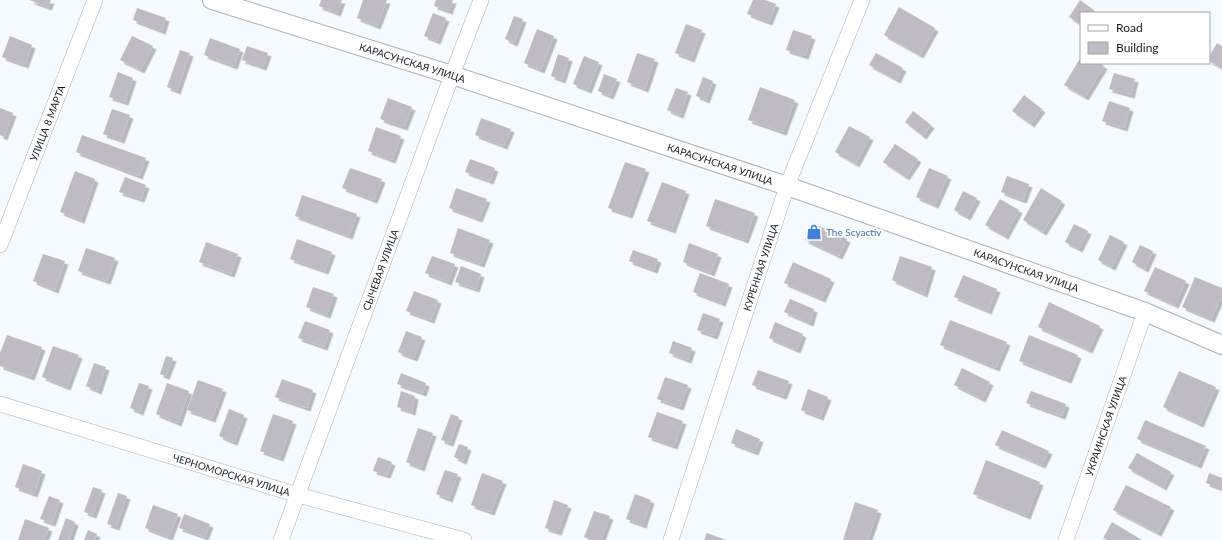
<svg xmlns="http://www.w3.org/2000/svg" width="1222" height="540" viewBox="0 0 1222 540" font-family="Lato,sans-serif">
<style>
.building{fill:#bfbbc5;filter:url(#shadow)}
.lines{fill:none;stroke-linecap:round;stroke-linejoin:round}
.minor-casing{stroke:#a9b1b8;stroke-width:16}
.tertiary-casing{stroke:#a9b1b8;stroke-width:20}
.minor{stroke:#fff;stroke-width:15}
.tertiary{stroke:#fff;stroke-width:18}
.labels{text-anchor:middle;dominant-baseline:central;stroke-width:3.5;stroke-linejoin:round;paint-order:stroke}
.street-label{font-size:10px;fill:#181b1e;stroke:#fff}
.shop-label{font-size:10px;fill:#366cbe;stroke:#fff;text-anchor:start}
</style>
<defs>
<filter id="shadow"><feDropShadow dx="3.5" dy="3.5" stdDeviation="0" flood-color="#0004"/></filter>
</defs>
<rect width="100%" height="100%" fill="#f5faff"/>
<g class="building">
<path d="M29,0H51L48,7Z"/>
<path d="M321,0H342L337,13L319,6Z"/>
<path d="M363,0H387L377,26L357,18Z"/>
<path d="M436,0H453L449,11L434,6Z"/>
<path d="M753,0H765L776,4L769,22L747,14Z"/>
<path d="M1080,0L1094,10L1092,13H1081V24L1069,17Z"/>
<path d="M899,7L935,28L920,55L884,35Z"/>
<path d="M137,8L166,18L162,31L133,20Z"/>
<path d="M433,13L446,18L437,41L424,36Z"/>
<path d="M514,16L523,19L514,43L505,39Z"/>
<path d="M686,24L702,30L691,59L675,53Z"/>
<path d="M537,29L554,36L541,70L524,63Z"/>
<path d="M793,30L812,36L805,56L786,50Z"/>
<path d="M10,36L32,45L25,65L2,57Z"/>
<path d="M132,36L153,46L141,70L120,60Z"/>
<path d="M210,38L240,49L234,66L204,55Z"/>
<path d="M1217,43L1222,46V68L1209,61V57Z"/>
<path d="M247,46L268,53L263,67L242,60Z"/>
<path d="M180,50L190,53L177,91L167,87Z"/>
<path d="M637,53L655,59L645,89L627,82Z"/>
<path d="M876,53L903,68L897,80L869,65Z"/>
<path d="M558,54L569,58L562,80L551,76Z"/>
<path d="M584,56L599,62L588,90L573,84Z"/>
<path d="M1081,57V63H1100L1104,66L1085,97L1064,85Z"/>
<path d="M118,72L133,78L125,102L109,97Z"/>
<path d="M1114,73L1135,79L1131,95L1109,89Z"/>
<path d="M604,74L617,79L610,96L598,91Z"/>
<path d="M703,77L713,81L706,100L696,96Z"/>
<path d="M760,87L795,100L783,132L748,120Z"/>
<path d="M676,88L688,92L680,115L667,110Z"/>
<path d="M1024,95L1042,109L1031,124L1012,111Z"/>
<path d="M388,98L412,107L404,127L380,119Z"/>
<path d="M1109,101L1130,108L1124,128L1102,121Z"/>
<path d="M0,108L13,113L4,137L0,135Z"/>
<path d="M112,109L130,115L121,140L103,134Z"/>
<path d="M913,111L931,125L923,136L905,122Z"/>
<path d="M481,118L511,129L504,146L475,135Z"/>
<path d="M849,126L870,137L856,164L835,152Z"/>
<path d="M376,127L401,136L392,160L368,151Z"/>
<path d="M82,135L146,158L139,176L76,152Z"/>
<path d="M895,144L918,159L906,177L883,162Z"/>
<path d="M470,159L495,168L490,181L465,172Z"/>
<path d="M625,162L646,169L629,215L608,208Z"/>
<path d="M350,168L382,179L374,200L342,188Z"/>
<path d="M929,168L948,176L935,205L916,197Z"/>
<path d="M75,171L95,179L81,220L60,212Z"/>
<path d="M1007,176L1029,184L1023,200L1001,192Z"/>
<path d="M125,177L146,185L141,199L119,192Z"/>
<path d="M662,182L686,191L672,230L647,221Z"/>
<path d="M456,188L487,199L479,219L449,208Z"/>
<path d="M1041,188L1062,201L1043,232L1023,220Z"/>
<path d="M963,191L977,198L967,217L954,210Z"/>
<path d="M302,195L357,214L349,236L295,216Z"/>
<path d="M715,199L755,213L745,240L706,226Z"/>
<path d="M1000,199L1019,210L1005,236L985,225Z"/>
<path d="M813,223L847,239L839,256L805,240Z"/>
<path d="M1074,224L1088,231L1079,249L1065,242Z"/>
<path d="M458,228L490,240L481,264L450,253Z"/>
<path d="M1110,235L1124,242L1112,267L1098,260Z"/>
<path d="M297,239L332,252L325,271L290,259Z"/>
<path d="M206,242L238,254L231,274L199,262Z"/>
<path d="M689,243L718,254L711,273L683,262Z"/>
<path d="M1140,245L1153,251L1145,269L1132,262Z"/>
<path d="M86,248L115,258L107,281L78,271Z"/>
<path d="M633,250L658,259L654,270L629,261Z"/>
<path d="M43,254L65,261L55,290L33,281Z"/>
<path d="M432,256L455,264L448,282L425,273Z"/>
<path d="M900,256L932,267L924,294L892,280Z"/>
<path d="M793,262L831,279L822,299L784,283Z"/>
<path d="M461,266L481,274L476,289L455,282Z"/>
<path d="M1155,267L1186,281L1175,305L1144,291Z"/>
<path d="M700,273L729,284L722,303L693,292Z"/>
<path d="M963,275L997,289L988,311L954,297Z"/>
<path d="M1195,277L1222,288V294L1211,319L1182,307Z"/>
<path d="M313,287L334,294L327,315L306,307Z"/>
<path d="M414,291L438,300L431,320L406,311Z"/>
<path d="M790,299L814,309L810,323L784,312Z"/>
<path d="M1049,302L1100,326L1089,350L1038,327Z"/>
<path d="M703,313L720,319L714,336L697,330Z"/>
<path d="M950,320L1007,342L996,368L940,345Z"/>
<path d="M305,321L330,330L324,347L298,338Z"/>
<path d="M775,322L803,334L797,350L769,338Z"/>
<path d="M406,331L422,337L414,358L398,352Z"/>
<path d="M7,335L42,347L31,377L0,366V353Z"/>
<path d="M1029,335L1078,355L1068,380L1019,361Z"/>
<path d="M673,341L692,348L688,360L669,353Z"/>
<path d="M53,346L79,355L67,387L42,377Z"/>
<path d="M166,356L173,358L166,376L160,374Z"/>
<path d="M94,363L106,367L98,391L86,386Z"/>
<path d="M962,368L990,382L982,399L954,385Z"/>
<path d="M758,370L789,381L783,396L752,385Z"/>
<path d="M1179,371L1216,387L1200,424L1163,407Z"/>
<path d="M401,373L426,383L423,393L397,384Z"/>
<path d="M665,377L688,385L680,407L657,399Z"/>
<path d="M282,379L313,390L307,408L275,397Z"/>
<path d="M198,380L223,389L212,419L187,410Z"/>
<path d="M139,383L149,386L140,412L130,408Z"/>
<path d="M167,383L189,391L178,423L156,414Z"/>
<path d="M808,389L828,397L820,417L801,410Z"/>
<path d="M401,391L415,396L412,412L397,407Z"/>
<path d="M1031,391L1066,404L1062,416L1026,403Z"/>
<path d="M229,409L244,415L234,442L219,436Z"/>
<path d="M657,412L683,421L674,446L648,437Z"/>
<path d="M273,414L293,421L280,458L260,451Z"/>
<path d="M451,414L459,417L450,443L441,440Z"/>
<path d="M1145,420L1206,446L1198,465L1137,439Z"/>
<path d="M418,428L433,433L421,468L406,462Z"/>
<path d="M736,429L760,439L755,452L731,443Z"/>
<path d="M1002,430L1049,451L1042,465L995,445Z"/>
<path d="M459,444L468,447L463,461L454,457Z"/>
<path d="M1137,453L1171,472L1163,487L1128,468Z"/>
<path d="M378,457L392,462L387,475L373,471Z"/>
<path d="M986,460L1040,482L1027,516L973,494Z"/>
<path d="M23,464L42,471L34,494L15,487Z"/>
<path d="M445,470L458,474L449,499L436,494Z"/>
<path d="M482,473L503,481L491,512L471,505Z"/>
<path d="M1209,473L1222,478V489L1206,483Z"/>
<path d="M1126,485L1171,507L1158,533L1113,510Z"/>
<path d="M93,487L102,490L93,515L84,512Z"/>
<path d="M118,493L127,496L116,527L107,524Z"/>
<path d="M635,494L651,500L643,525L626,519Z"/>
<path d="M49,496L60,500L52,523L40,519Z"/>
<path d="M554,500L568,505L558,532L545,528Z"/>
<path d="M855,502L878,510L868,540H843Z"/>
<path d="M153,505L178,514L169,537L145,528Z"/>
<path d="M594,511L610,516L601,540H592L584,537Z"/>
<path d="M184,514L210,524L205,537L179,528Z"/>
<path d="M66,518L75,522L69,540H58Z"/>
<path d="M25,519L49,528L44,540H18Z"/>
<path d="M1112,522L1142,540H1107L1103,538Z"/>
<path d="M88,530L97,534L95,540H84Z"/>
<path d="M707,533L726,540H704Z"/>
</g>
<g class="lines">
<g class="minor-casing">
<g id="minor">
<path id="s1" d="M0,245L95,0"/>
<path id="s2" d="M0,404L298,495L464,540"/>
<path id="s3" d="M281,540L452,75L481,0"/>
<path id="s4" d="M671,540L787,186L862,0"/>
<path id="s5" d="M1066,540L1145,312"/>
</g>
</g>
<g class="tertiary-casing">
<g id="tertiary">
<path id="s6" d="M212,0L452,75L787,186L1145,312L1222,345"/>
</g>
</g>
<use href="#minor" class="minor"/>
<use href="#tertiary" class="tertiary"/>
</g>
<defs>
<g id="shop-bare" transform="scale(1.2)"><path d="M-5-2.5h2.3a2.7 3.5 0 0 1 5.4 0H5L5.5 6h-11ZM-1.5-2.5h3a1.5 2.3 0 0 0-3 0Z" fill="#3f7fe0" stroke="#fff" stroke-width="2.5" paint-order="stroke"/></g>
</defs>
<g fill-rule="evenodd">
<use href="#shop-bare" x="814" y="232"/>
</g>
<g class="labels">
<g class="street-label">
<text stroke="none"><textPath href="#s6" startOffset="210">КАРАСУНСКАЯ УЛИЦА</textPath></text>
<text stroke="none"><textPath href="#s1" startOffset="131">УЛИЦА 8 МАРТА</textPath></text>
<text stroke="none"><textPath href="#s6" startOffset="534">КАРАСУНСКАЯ УЛИЦА</textPath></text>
<text stroke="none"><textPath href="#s4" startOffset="287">КУРЕННАЯ УЛИЦА</textPath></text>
<text stroke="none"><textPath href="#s3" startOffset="288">СЫЧЕВАЯ УЛИЦА</textPath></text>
<text stroke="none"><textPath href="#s6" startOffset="858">КАРАСУНСКАЯ УЛИЦА</textPath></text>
<text stroke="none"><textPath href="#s5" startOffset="121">УКРАИНСКАЯ УЛИЦА</textPath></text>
<text stroke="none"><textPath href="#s2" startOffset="242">ЧЕРНОМОРСКАЯ УЛИЦА</textPath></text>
</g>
<g class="shop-label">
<text x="826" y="232">The Scyactiv</text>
</g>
</g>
<rect x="1080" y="12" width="130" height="52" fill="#ffffff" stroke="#a3a4a5"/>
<rect x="1088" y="25" width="20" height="6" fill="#ffffff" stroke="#a3a4a5"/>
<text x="1116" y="32" font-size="12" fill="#181b1e">Road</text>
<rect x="1088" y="42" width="20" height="12" fill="#bfbbc5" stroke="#a3a4a5"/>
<text x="1116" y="52" font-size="12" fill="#181b1e">Building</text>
</svg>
